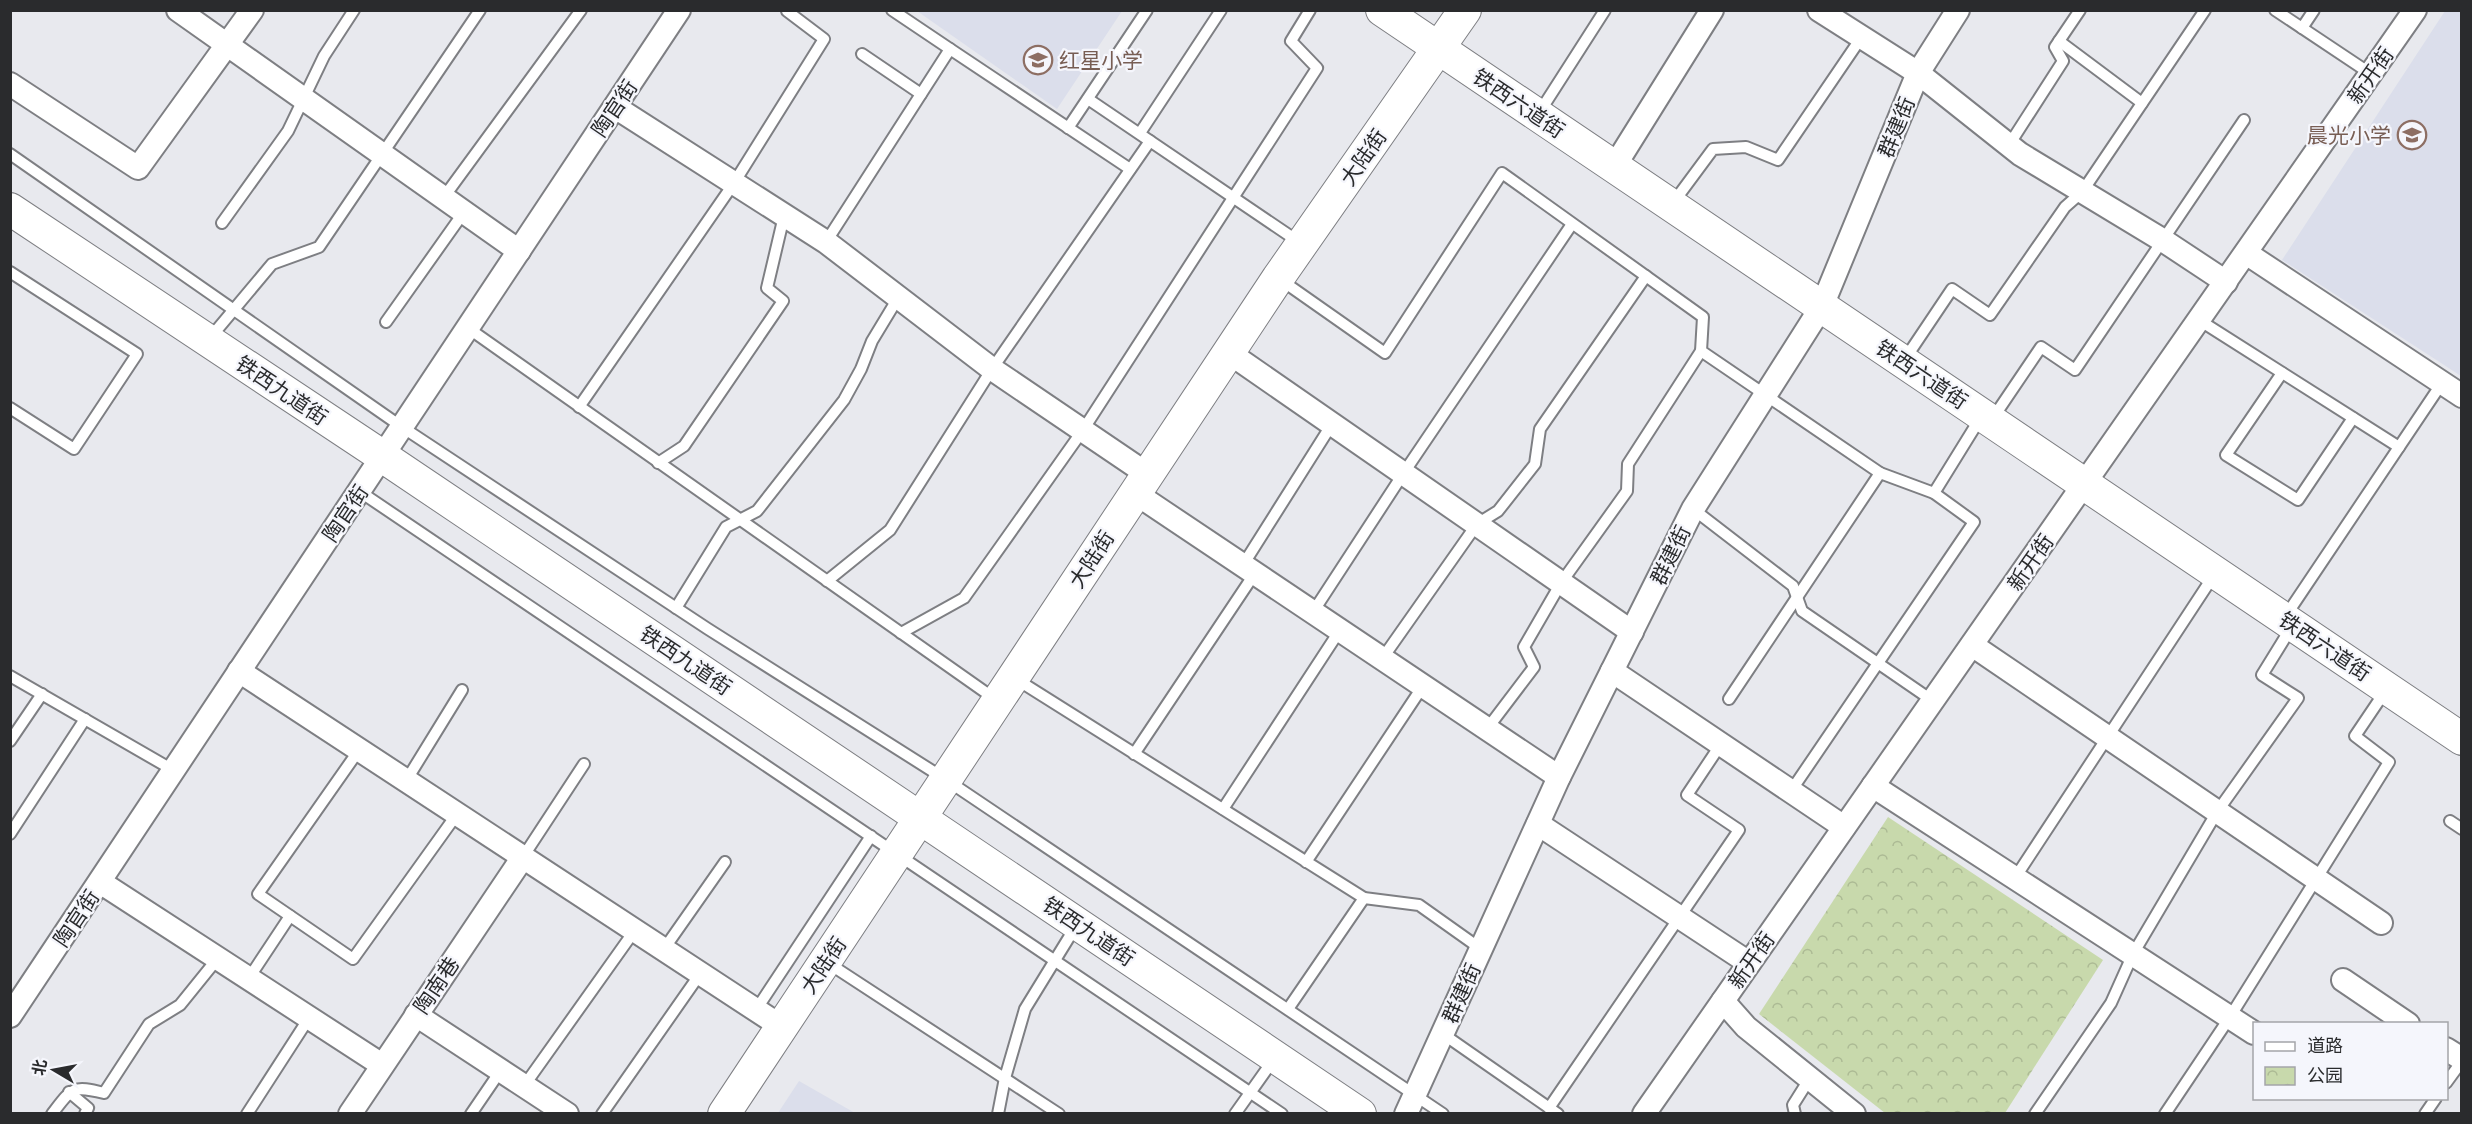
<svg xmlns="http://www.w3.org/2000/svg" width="2472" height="1124" viewBox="0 0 2472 1124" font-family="Quicksand,'Noto Sans SC',sans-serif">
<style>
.built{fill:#dbdeeb}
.park{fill:url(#park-crowns)}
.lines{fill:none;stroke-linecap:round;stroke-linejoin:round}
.lane-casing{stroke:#7e7f83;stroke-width:14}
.street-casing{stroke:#7e7f83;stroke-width:26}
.secondary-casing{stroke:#7e7f83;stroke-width:34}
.lane{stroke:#fff;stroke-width:10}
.street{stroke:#fff;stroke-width:22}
.secondary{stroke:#fff;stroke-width:32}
.labels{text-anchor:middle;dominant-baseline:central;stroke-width:4.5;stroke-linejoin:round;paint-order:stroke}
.education-label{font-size:21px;fill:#785e54;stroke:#f5f6fc;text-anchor:start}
.street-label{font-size:21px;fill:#2a2b2d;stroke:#f5f6fc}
</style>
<defs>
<pattern id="park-crowns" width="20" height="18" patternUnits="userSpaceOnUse" patternTransform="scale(1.5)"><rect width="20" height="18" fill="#c8d9ac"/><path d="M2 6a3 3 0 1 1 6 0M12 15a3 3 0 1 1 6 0" fill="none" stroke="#acba94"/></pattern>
</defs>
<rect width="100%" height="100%" fill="#e8e9ee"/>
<g class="built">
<path d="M917,11H1122L1057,109Z"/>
<path d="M2445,11H2462L2461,376L2282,260Z"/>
<path d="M799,1081L855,1113H778Z"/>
</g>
<path class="park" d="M1888,817L2103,960L2005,1113H1885L1759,1014Z"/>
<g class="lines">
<g class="lane-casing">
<g id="lane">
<path d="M892,10L950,49"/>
<path d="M2275,10L2371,74"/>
<path d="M2302,28L2314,10"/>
<path d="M2059,41L2142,103"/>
<path d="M862,54L921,94"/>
<path d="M1088,99L1299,242"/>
<path d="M1539,113L1605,10"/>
<path d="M1068,128L1147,10"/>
<path d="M1140,133L1221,10"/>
<path d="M2009,145L2063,61L2055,47L2080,10"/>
<path d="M10,154L402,427L708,629L945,779L1443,1114"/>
<path d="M444,197L581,10"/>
<path d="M1673,203L1713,149L1746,147L1778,160L1861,38"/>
<path d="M222,223L288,131L324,56L354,10"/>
<path d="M826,242L950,49L1130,169"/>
<path d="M10,272L137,354L74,449L10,408"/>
<path d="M1281,280L1385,353L1502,173L1703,317L1701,351L1880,473L1729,699"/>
<path d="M2199,320L2399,447"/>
<path d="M386,322L464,212"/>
<path d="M468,328L995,699"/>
<path d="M210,338L272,264L319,247L480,10"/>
<path d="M1905,359L1952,289L1990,315L2065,207L2082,192L2205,10"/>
<path d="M2282,373L2226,455L2298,500L2353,418"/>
<path d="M579,407L734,183L824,39L787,11"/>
<path d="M1993,418L2041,347L2075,370L2244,120"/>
<path d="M658,463L684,446L783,301L767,288L784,216"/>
<path d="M359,491L1282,1114"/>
<path d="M1934,493L1981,417"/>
<path d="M1693,509L1793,586L1802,611L1933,701"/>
<path d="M1243,565L1332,424"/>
<path d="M827,581L890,530L992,369L1150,141"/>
<path d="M676,608L726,527L757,511L844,400L861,369L872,341L898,298"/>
<path d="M1313,612L1403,474L1572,224"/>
<path d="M2285,617L2442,383"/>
<path d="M901,633L964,598L1083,430L1317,68L1291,41L1310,10"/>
<path d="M1382,659L1477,524L1498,511L1535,464L1540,429L1646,276"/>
<path d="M10,676L173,770"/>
<path d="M1016,679L1364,898L1419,905L1481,949"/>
<path d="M1487,729L1534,667L1524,647L1561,583L1627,491L1628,464L1701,351"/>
<path d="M10,741L42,694"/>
<path d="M359,750L258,894L353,959L457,814"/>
<path d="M1134,754L1255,573"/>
<path d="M406,781L462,690"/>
<path d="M1791,791L1974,522L1934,493L1880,473"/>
<path d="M1223,809L1340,630"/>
<path d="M2450,821L2462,829"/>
<path d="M10,834L85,719"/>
<path d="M523,857L584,764"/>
<path d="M1306,862L1423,686"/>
<path d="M2015,878L2214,575"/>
<path d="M664,949L725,862"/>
<path d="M828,963L1059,1114"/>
<path d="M249,978L290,916"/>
<path d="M1288,1009L1364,898"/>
<path d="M756,1010L871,836"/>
<path d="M1443,1034L1558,1114"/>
<path d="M2446,1083L2462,1061"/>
<path d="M524,1086L635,930"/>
<path d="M69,1092L88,1108L85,1114"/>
<path d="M1549,1108L1739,830L1687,795L1721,744"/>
<path d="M52,1114C72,1088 72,1085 104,1093L149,1024L180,1005L218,958"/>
<path d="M247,1114L309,1018"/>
<path d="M471,1114L501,1070"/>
<path d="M602,1114L700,974"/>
<path d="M998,1114L1005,1078L1025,1009L1076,926"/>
<path d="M1235,1114L1274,1059"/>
<path d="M1795,1114L1793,1105L1810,1078"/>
<path d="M2035,1114L2111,1003L2133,954L2217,812L2298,698L2262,675L2291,628"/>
<path d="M2165,1114L2230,1017L2389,762L2355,736L2386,690"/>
<path d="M2425,1114L2436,1098"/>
</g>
</g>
<g class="street-casing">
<g id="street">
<path d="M178,10L519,251"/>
<path d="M1819,10L1918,73L2020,154L2164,241L2226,282"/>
<path d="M10,84L138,168L252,10"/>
<path d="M615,107L826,242L992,369L1147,474"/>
<path d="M1614,167L1712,10"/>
<path d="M2246,253L2462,396"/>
<path d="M1228,352L1632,632"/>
<path d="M1135,493L1559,777"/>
<path d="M1972,645L2381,923"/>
<path d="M239,671L782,1027"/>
<path d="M1612,671L1844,827"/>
<path d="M1873,786L2254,1033"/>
<path d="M1538,824L1749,963"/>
<path d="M100,882L382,1065"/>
<path d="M2343,980L2408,1024"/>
<path d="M1723,1001L1746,1027L1854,1114"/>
<path d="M416,1015L567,1114"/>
<path d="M10,1016L679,10"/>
<path d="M2446,1049L2462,1059"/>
<path d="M350,1114L523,857"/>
<path d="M1406,1114L1559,777L1693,509L1822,306L1918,73L1958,10"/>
<path d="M1644,1114L2415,10"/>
</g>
</g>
<g class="secondary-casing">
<g id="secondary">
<path d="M1382,10L2462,739"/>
<path d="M10,209L382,456L1360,1114"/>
<path d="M724,1114L1278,278L1465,10"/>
</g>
</g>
<use href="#lane" class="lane"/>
<use href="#street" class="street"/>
<use href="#secondary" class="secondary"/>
</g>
<defs>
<g id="school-ring" transform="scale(1.5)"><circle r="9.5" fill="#f5f6fc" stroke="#8d6e63" stroke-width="1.5"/><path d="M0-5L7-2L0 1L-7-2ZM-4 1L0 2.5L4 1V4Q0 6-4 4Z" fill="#8d6e63"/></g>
</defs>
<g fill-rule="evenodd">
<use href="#school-ring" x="1038" y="60"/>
<use href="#school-ring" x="2412" y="135"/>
</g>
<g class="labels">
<g class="education-label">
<text x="1059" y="60">红星小学</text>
<text x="2391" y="135" text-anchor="end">晨光小学</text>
</g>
<g class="street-label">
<text transform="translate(2370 75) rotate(-55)">新开街</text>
<text transform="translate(1519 103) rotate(34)">铁西六道街</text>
<text transform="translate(614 108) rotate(-56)">陶官街</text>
<text transform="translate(1896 127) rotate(-68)">群建街</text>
<text transform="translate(1363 157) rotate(-55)">大陆街</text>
<text transform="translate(1922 374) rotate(34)">铁西六道街</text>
<text transform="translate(282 390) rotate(34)">铁西九道街</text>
<text transform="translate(345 513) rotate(-56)">陶官街</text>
<text transform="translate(1670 555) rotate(-64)">群建街</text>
<text transform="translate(1091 559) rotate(-57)">大陆街</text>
<text transform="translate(2030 562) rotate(-55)">新开街</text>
<text transform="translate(2325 646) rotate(34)">铁西六道街</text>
<text transform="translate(686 660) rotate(34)">铁西九道街</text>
<text transform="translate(76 918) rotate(-56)">陶官街</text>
<text transform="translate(1089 931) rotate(34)">铁西九道街</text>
<text transform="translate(1751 960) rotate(-55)">新开街</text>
<text transform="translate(823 965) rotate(-56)">大陆街</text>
<text transform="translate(436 985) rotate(-56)">陶南巷</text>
<text transform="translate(1461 993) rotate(-66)">群建街</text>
</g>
</g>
<rect width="2472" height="1124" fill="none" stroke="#2a2b2d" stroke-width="24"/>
<rect x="2253" y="1022" width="195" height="78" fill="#f5f6fc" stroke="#a4a5a9" stroke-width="1.5"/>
<rect x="2265" y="1042" width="30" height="9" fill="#ffffff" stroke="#a4a5a9" stroke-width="1.5"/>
<text x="2307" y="1052" font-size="18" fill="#2a2b2d">道路</text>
<rect x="2265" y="1067" width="30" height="18" fill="url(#park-crowns)" stroke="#a4a5a9" stroke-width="1.5"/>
<text x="2307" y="1082" font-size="18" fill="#2a2b2d">公园</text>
<g transform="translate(54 1070) rotate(280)" stroke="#f5f6fc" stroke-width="4.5" paint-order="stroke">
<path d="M0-4.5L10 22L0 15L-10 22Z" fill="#2a2b2d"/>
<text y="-9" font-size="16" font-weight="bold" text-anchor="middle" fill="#2a2b2d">北</text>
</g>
</svg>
